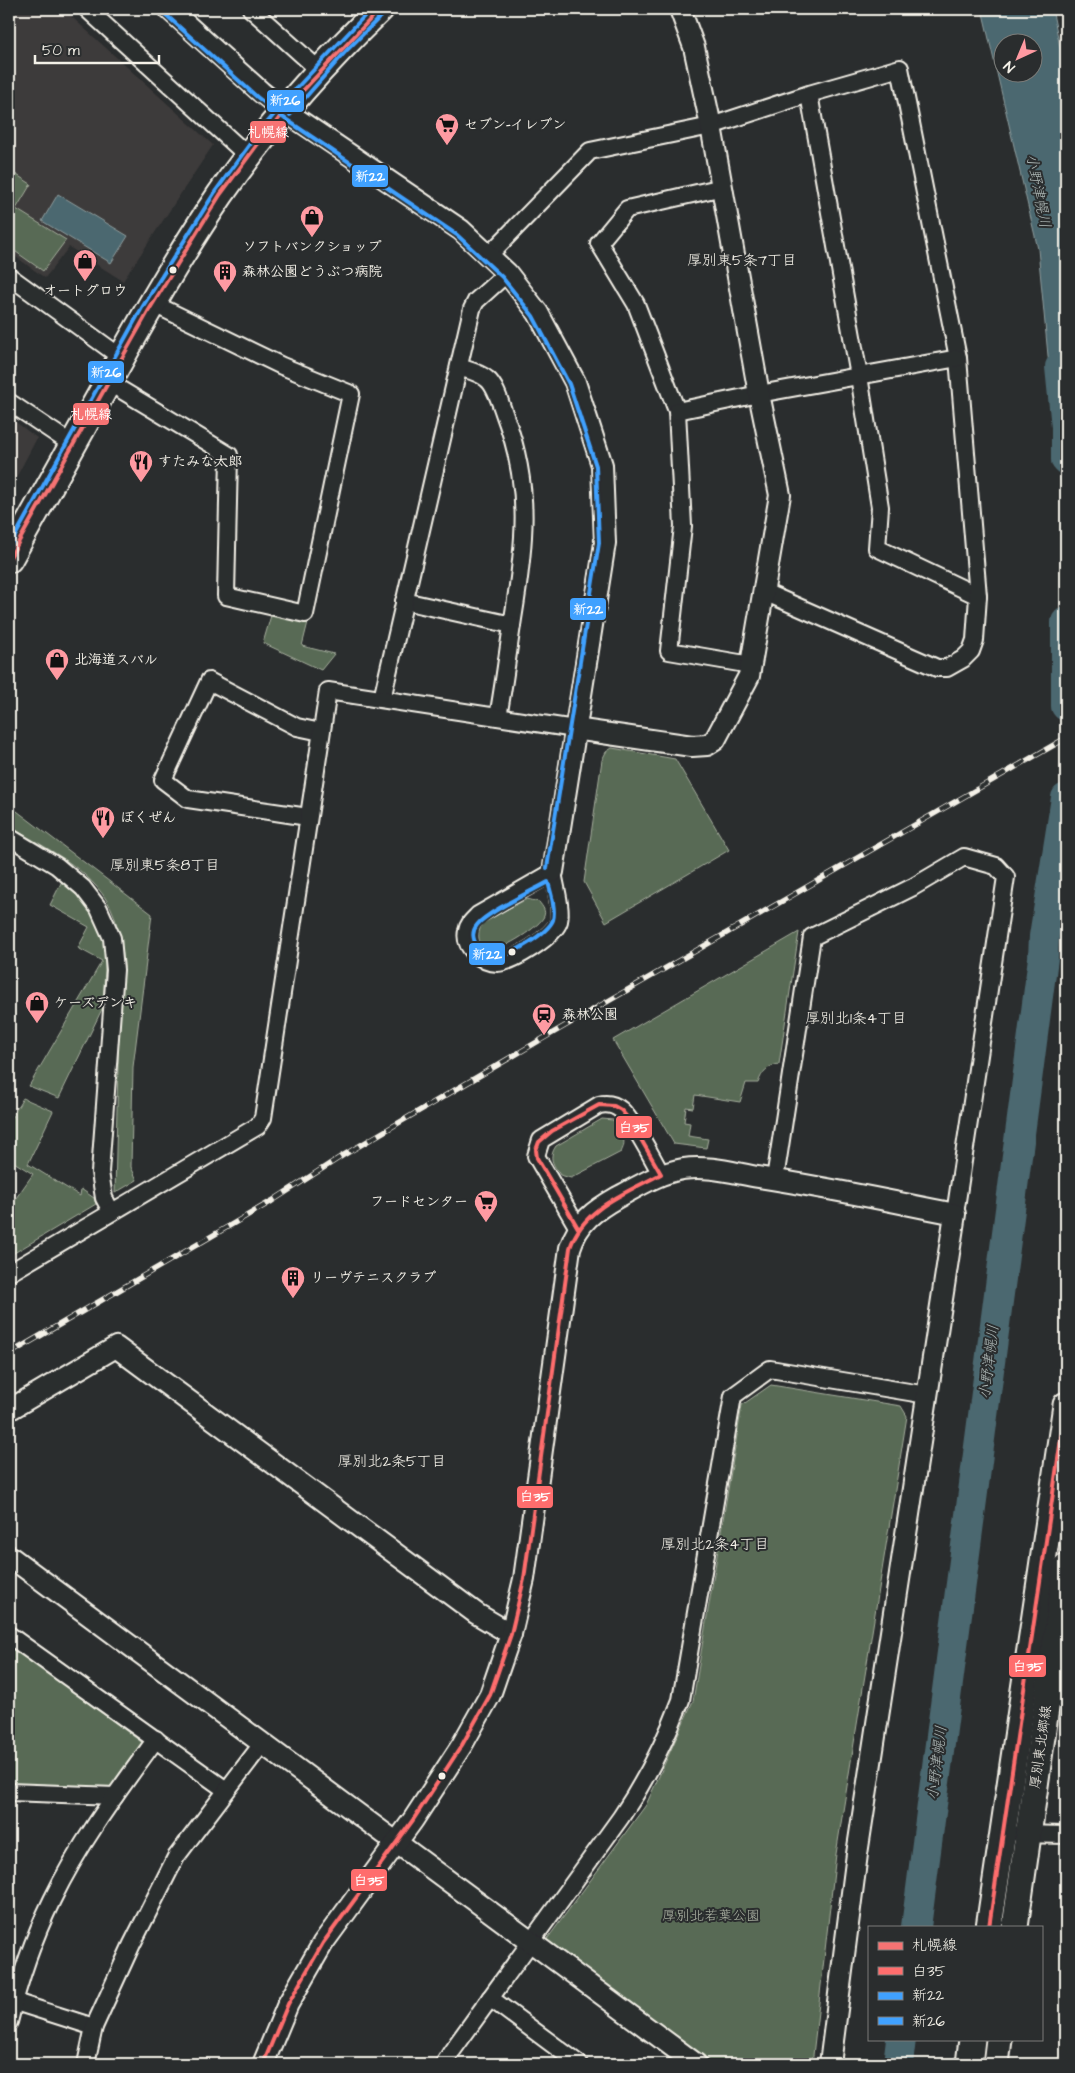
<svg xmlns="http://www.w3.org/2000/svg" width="1075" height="2073" viewBox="0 0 1075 2073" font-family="'Architects Daughter','Klee One',sans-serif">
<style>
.built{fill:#3d3a3a}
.green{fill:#586a54;stroke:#a6ae9e}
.water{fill:#4b676f;stroke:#8f9e9f;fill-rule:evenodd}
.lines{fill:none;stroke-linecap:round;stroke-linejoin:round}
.river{stroke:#4b676f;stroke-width:30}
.minor-casing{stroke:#f4f1e8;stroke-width:20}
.tertiary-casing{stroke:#f4f1e8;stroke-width:24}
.primary-casing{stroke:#f4f1e8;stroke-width:29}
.trunk-casing{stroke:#f4f1e8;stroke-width:30}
.minor{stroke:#2a2d2e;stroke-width:16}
.tertiary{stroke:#2a2d2e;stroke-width:20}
.primary{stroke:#2a2d2e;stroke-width:25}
.trunk{stroke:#2a2d2e;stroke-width:26}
.rail-casing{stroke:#f4f1e8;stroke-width:5.5}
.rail{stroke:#2a2d2e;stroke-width:4;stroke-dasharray:11;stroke-linecap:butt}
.bus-1-casing{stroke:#2a2d2e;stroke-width:8}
.bus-2-casing{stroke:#2a2d2e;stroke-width:8}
.bus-3-casing{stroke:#2a2d2e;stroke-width:8}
.bus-4-casing{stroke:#2a2d2e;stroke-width:8}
.bus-1{stroke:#f67373;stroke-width:4}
.bus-2{stroke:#ff6d6d;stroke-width:4}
.bus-3{stroke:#40a1ff;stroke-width:4}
.bus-4{stroke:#40a1ff;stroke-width:4}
.bus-dot{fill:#f4f1e8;stroke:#2a2d2e;stroke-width:2}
.labels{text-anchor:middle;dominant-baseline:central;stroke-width:4;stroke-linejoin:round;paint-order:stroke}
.poi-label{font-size:14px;font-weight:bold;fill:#f4f1e8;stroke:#2a2d2e;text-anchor:start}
.street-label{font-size:14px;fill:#f4f1e8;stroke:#2a2d2e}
.park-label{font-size:14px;fill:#aeb4a5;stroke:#2a2d2e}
.water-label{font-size:15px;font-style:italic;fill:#b0bab8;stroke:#2a2d2e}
.neighbourhood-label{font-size:15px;fill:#f4f1e8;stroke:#2a2d2e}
.line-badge{stroke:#2a2d2e;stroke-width:2}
.badge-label{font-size:14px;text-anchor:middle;font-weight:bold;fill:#fff}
</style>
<rect width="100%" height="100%" fill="#2a2d2e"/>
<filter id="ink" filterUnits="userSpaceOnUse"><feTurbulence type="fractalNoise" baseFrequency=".02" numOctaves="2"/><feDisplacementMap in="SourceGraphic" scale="10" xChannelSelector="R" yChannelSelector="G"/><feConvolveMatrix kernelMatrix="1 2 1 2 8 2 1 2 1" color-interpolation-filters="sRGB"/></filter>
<g filter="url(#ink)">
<g class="built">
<path d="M9,9H63L213,145L123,281L69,247L45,278L12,254L9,257Z"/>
<path d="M9,417L37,438L9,491Z"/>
</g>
<g class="green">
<path d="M9,170L31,184L16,209L66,240L43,271L9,247Z"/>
<path d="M272,612L308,622L302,646L334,654L321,670L263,643Z"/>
<path d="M612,748L675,759L729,850L606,922L584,882L602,760L606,752Z"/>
<path d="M9,805L152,914L133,1067L131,1167L137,1180L115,1193L121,941C118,931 116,918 111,908C91,868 45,848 9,826Z"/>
<path d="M63,879L88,904L106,943L105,965L103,1007L59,1098L29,1086L102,961L78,948L89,927L50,905Z"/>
<path d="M527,899L539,902C543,907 546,911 544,916C541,926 503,950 493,949C476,949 476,932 484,921Z"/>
<path d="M799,932L779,1064C767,1066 762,1072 758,1083H746L740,1102L695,1095L693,1108L686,1107L684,1122L690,1123L688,1136L708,1139L706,1148L674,1144L613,1040Z"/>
<path d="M23,1098L53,1111L28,1164L80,1196L81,1189L94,1198L96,1204L9,1256V1208L33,1174L9,1159V1122Z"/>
<path d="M602,1119L613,1120C621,1131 628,1140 621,1152L571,1178L560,1175C553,1164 548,1158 556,1146Z"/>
<path d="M771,1385L901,1406L907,1416L836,1854L812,2064H713L545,1942L646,1805L693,1701L742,1405Z"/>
<path d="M12,1647L144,1744L109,1792L9,1788V1651Z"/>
</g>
<g class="water">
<path d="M982,9H1052L1066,75V407L1053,409L1038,249ZM1002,42H1032V72H1002Z"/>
<path d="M58,194L128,236L111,263L42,221Z"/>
</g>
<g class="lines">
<g class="river">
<path d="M1060,367L1066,427V460"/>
<path d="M1066,622V706"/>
<path d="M916,1927L1043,958L1044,936L1066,798"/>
<path d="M898,2064L901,2039"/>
</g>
<g class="minor-casing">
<g id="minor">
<path d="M87,9L248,156"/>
<path d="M251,9L319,70"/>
<path d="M809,94L859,376L880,507L877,548L978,596"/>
<path d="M723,187L627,209L599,243L636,304L677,411L683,526L669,651L751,665"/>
<path d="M488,256L590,151L711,126L809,94L900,68L958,358L978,596L975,640L971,651L963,659L947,668H937L762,591"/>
<path d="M9,276L122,358"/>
<path d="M459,367C467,370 479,372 487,379C496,386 501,405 505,416C532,488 525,545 513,619C508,651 504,684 498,717"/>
<path d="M108,382L229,455L226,596L305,614L351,394L282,366L152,303"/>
<path d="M9,402L73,445"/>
<path d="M677,411L759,394L958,358"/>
<path d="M404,601L512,625"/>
<path d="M382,699L472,309L476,301L507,273"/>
<path d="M308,817L188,799L163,780L209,681L297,727L321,732"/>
<path d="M9,837L57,866L83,888L99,909L112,938L115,970L100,1172L104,1198L111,1211"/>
<path d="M553,872C555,885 562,909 559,921C555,936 512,963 497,963C482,963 463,947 467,931C468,924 473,920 478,915Z"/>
<path d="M775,1179L812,937L913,887L964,857L996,866L1006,877L955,1214"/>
<path d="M578,1228L536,1156L541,1140L599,1105C607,1103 615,1105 621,1110C632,1119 653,1159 661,1174"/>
<path d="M9,1273L258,1126L263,1118L328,691L575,729"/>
<path d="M9,1635L226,1790"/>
<path d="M9,1792L115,1796"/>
<path d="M1019,1834L1066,1835"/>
<path d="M490,1998L579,2064"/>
<path d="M9,2000L94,2027"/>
<path d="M9,2022C19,1980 33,1939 52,1900C80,1842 119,1790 156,1739"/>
<path d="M86,2064L94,2027L132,1944L176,1857L262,1744"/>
<path d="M444,2064L452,2051L621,1817C646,1780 665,1742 681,1700L733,1396L770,1369L927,1395"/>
</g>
</g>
<g class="tertiary-casing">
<g id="tertiary">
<path d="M169,9L261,92L285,111L461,230L507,273L538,313L575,382L602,465L605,543L553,872"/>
<path d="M575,729L692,746L707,745L715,740L749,676L780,495L759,394L711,126L694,47L680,9"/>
<path d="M9,1410L116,1347L477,1614L511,1634"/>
<path d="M9,1556L696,2064"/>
<path d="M263,2064L288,2004L323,1943L413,1820L462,1745L490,1695L511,1634L524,1579L570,1248C578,1222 595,1210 618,1197C639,1186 659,1173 683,1169C708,1165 734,1173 758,1177C824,1187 890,1201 955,1214L857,1854L830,2064"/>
</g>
</g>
<g class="primary-casing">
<g id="primary">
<path d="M989,1927L1066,1405"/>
<path d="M1015,1927L1066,1567"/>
<path d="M969,2064L972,2039"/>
<path d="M996,2064L999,2039"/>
</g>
</g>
<g class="trunk-casing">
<path id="trunk" d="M9,559C42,499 76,440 109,380C144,317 179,255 220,195C267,127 321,66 380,9"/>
</g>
<use href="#minor" class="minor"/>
<use href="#tertiary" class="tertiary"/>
<use href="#primary" class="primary"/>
<use href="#trunk" class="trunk"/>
<g class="rail-casing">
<path id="rail" d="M9,1354L272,1201L342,1156L537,1042L1066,738"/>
</g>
<use href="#rail" class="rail"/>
<g class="bus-1-casing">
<path id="bus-1" d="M9,559L149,310L220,195L257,145L296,98L380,9"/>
</g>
<g class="bus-2-casing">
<g id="bus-2">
<path d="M989,1927L1066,1405"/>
<path d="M263,2064L288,2004L323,1943L413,1820L462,1745L490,1695L511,1634L524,1579L570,1248C583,1208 626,1193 661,1174L631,1122L621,1110L614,1106L599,1105L552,1131L539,1142L536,1150L537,1158L578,1228"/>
</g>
</g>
<g class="bus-3-casing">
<g id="bus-3">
<path d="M165,14L257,97L281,116L457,235L502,277L533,316L569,384L596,466L599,543L547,868"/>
<path d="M290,115L347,50L384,13"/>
<path d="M548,882C551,893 556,909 553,920C548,933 511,956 497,957C482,957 466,938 477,925C487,912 532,891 548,882Z"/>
</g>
</g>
<g class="bus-4-casing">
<path id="bus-4" d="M9,547L143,306L215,192L252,141L291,94L371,9"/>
</g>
<use href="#bus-1" class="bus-1"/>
<use href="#bus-2" class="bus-2"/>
<use href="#bus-3" class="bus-3"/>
<use href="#bus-4" class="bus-4"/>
</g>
</g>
<defs>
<g id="supermarket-pin" transform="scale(1.25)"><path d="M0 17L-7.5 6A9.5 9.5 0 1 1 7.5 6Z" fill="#ff9aa2" stroke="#2a2d2e"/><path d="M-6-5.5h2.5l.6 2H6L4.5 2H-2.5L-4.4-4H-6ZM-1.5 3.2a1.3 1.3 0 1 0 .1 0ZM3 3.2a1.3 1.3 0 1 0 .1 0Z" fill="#111"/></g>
<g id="shop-pin" transform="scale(1.25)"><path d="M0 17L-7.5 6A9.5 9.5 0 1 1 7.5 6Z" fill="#ff9aa2" stroke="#2a2d2e"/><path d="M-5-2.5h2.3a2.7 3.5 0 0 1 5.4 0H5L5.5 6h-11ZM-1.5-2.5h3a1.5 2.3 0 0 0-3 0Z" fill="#111"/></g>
<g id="building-pin" transform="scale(1.25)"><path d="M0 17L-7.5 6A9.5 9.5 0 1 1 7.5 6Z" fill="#ff9aa2" stroke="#2a2d2e"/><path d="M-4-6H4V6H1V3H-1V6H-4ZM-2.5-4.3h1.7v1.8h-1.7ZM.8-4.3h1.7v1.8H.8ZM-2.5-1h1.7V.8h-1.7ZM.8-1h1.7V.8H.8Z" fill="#111"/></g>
<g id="restaurant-pin" transform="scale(1.25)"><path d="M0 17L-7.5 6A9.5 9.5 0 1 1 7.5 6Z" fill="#ff9aa2" stroke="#2a2d2e"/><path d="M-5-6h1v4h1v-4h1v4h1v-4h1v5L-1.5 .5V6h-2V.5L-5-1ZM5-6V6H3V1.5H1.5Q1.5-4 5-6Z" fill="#111"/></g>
<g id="station-pin" transform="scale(1.25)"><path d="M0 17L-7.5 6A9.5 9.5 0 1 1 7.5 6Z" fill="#ff9aa2" stroke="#2a2d2e"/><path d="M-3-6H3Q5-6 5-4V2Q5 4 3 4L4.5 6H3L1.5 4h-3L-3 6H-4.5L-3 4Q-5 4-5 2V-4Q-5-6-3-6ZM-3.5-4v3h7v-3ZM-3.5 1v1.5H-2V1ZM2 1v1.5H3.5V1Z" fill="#111"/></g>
</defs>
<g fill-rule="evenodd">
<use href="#supermarket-pin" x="447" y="125"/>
<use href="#shop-pin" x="312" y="217"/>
<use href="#shop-pin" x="85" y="261"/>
<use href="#building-pin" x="225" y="272"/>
<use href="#restaurant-pin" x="141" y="462"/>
<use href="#shop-pin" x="57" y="660"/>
<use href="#restaurant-pin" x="103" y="818"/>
<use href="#shop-pin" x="37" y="1003"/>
<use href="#station-pin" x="544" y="1015"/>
<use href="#supermarket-pin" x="486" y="1202"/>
<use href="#building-pin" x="293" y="1278"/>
</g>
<g class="bus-dot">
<circle cx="173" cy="270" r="4.5"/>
<circle cx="512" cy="952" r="4.5"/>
<circle cx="442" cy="1776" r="4.5"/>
</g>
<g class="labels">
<g class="poi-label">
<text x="464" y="125">セブン-イレブン</text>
<text x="312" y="247" text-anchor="middle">ソフトバンクショップ</text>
<text x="242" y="272">森林公園どうぶつ病院</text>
<text x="85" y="291" text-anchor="middle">オートグロウ</text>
<text x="158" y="462">すたみな太郎</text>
<text x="74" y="660">北海道スバル</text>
<text x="120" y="818">ぼくぜん</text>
<text x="54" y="1003">ケーズデンキ</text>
<text x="562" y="1015">森林公園</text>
<text x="468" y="1202" text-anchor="end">フードセンター</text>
<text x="310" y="1278">リーヴテニスクラブ</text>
</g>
<g class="street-label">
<text transform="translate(1041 1747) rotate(-82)">厚別東北郷線</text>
</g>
<g class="park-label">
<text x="711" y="1916">厚別北若葉公園</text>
</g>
<g class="water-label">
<text transform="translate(1038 191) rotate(79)">小野津幌川</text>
<text transform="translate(989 1362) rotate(-83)">小野津幌川</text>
<text transform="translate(937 1763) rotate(-83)">小野津幌川</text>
</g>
<g class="neighbourhood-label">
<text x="742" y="260">厚別東5条7丁目</text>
<text x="165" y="865">厚別東5条8丁目</text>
<text x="856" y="1018">厚別北1条4丁目</text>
<text x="392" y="1461">厚別北2条5丁目</text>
<text x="715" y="1544">厚別北2条4丁目</text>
</g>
</g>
<g class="line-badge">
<rect x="266" y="89" width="39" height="24" rx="5" fill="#40a1ff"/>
<rect x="249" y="120" width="38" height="24" rx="5" fill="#f67373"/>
<rect x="351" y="164" width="38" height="24" rx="5" fill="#40a1ff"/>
<rect x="87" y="360" width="38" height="24" rx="5" fill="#40a1ff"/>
<rect x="72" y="402" width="38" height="24" rx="5" fill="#f67373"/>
<rect x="569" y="597" width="38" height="24" rx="5" fill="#40a1ff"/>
<rect x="468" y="942" width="38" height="24" rx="5" fill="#40a1ff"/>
<rect x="615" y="1115" width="38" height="24" rx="5" fill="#ff6d6d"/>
<rect x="516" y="1485" width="38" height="24" rx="5" fill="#ff6d6d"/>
<rect x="1008" y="1654" width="39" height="24" rx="5" fill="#ff6d6d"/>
<rect x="350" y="1868" width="38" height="24" rx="5" fill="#ff6d6d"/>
</g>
<g class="badge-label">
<text x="285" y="105">新26</text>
<text x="268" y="137">札幌線</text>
<text x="370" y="181">新22</text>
<text x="106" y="377">新26</text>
<text x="91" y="419">札幌線</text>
<text x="588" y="614">新22</text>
<text x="487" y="959">新22</text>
<text x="634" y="1132">白35</text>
<text x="535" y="1501">白35</text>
<text x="1028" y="1671">白35</text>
<text x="369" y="1885">白35</text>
</g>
<rect width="1075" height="2073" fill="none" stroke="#2a2d2e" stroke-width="30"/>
<rect x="15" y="15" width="1045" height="2043" fill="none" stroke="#f4f1e8" stroke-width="2" filter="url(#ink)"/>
<rect x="868" y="1926" width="175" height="115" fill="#2a2d2e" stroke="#7b7b78"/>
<rect x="878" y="1942" width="25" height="8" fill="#f67373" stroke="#7b7b78"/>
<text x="912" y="1950" font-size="15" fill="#f4f1e8">札幌線</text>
<rect x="878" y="1967" width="25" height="8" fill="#ff6d6d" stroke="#7b7b78"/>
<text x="912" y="1976" font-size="15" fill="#f4f1e8">白35</text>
<rect x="878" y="1992" width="25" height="8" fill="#40a1ff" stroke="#7b7b78"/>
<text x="912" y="2000" font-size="15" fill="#f4f1e8">新22</text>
<rect x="878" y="2017" width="25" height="8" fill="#40a1ff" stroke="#7b7b78"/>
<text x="912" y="2026" font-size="15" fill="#f4f1e8">新26</text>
<g transform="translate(1018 58) rotate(224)"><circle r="24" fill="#2a2d2e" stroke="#7b7b78"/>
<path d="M0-4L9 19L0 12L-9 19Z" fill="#ff9aa2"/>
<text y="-8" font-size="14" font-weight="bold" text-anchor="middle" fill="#f4f1e8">N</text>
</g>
<path d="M35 55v8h124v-8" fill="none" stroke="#f4f1e8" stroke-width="2.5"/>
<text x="42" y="55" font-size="15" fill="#f4f1e8" stroke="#2a2d2e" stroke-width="4" paint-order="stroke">50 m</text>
</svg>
